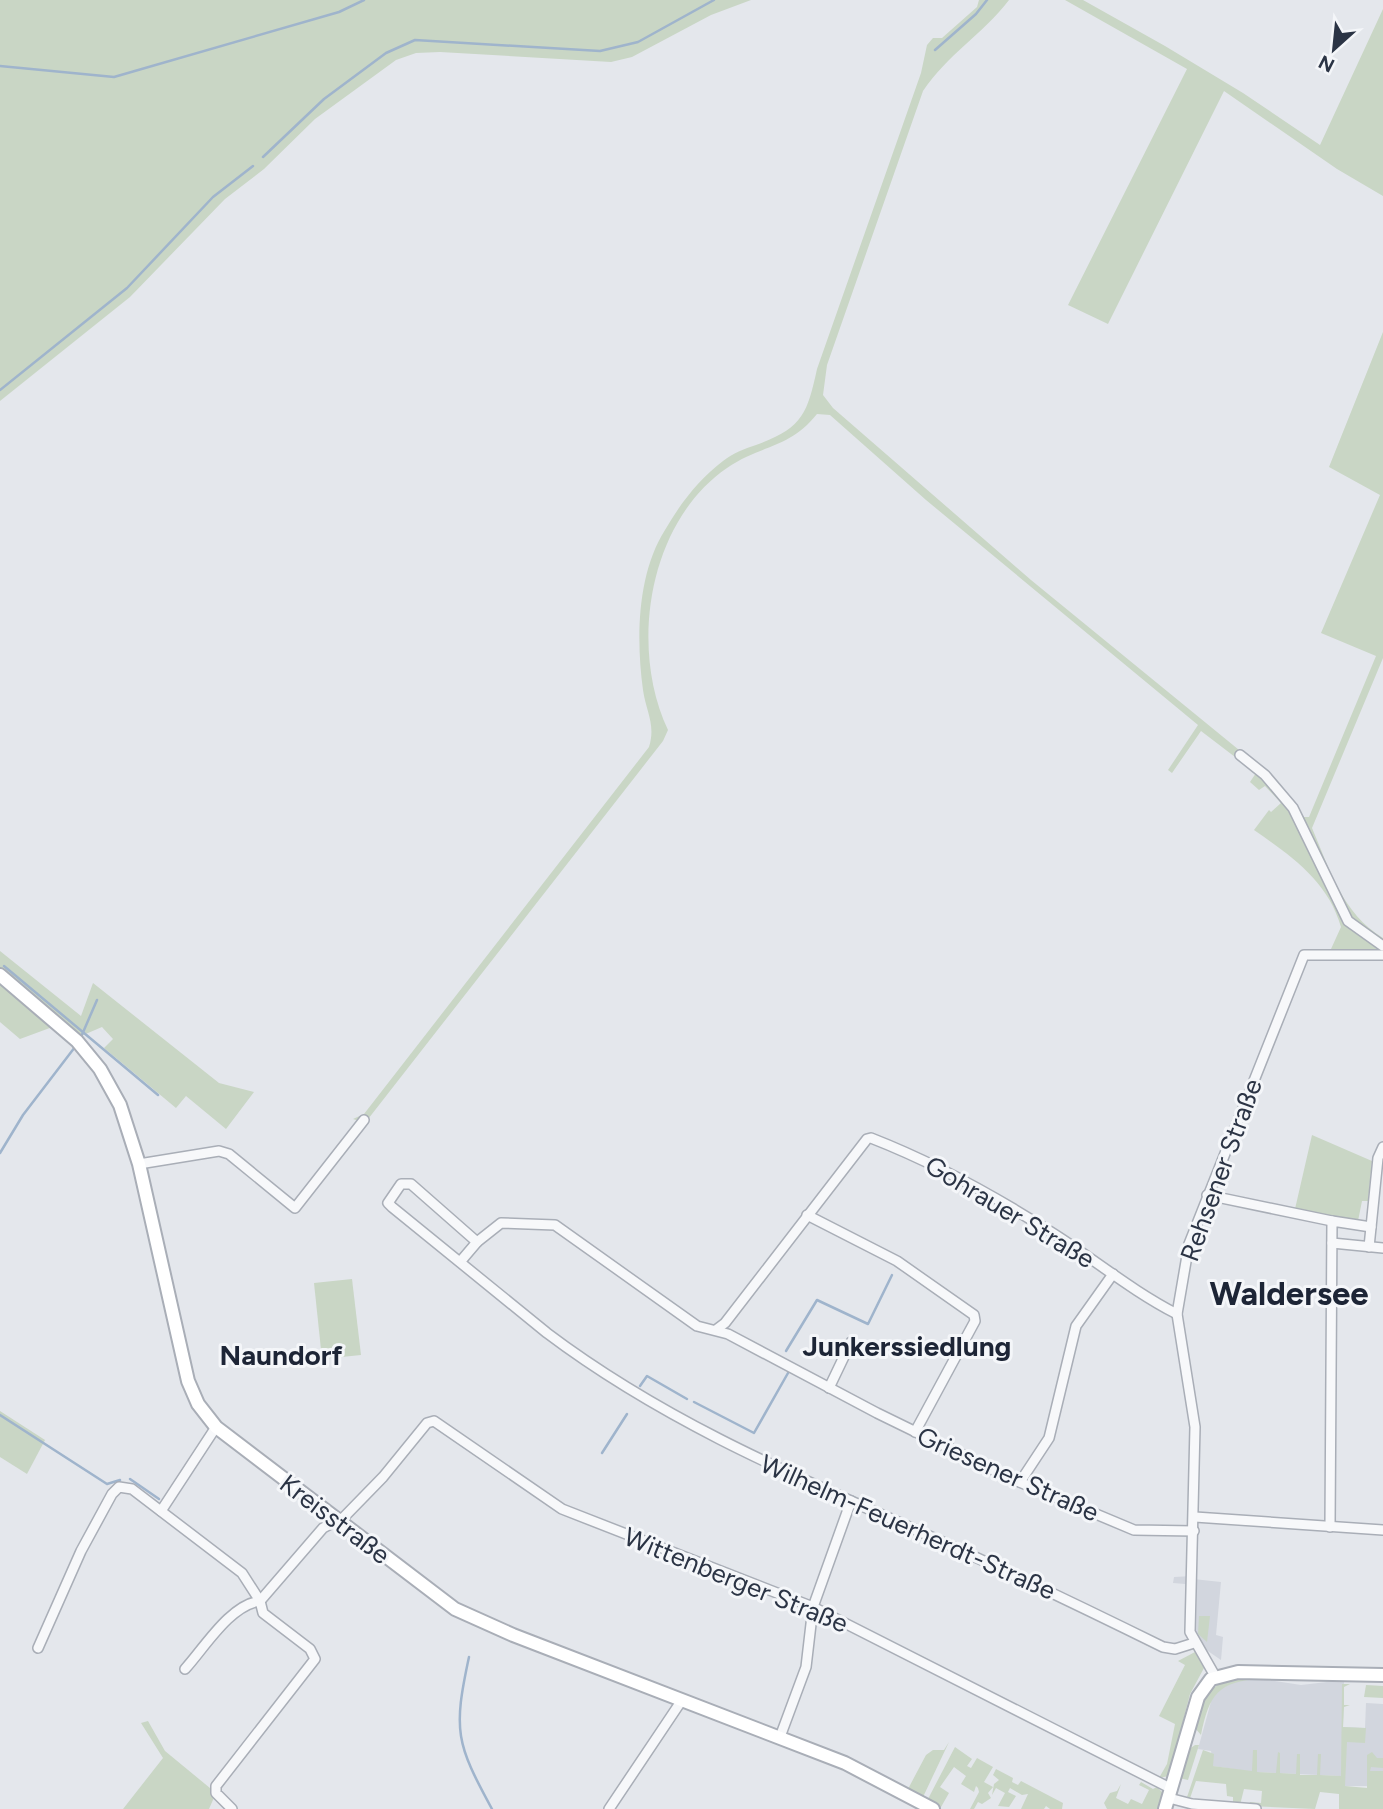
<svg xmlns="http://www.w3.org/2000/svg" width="1383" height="1809" viewBox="0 0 1383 1809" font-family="Figtree,sans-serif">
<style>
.built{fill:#d2d6de}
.green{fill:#c9d6c5}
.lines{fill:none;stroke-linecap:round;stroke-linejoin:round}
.stream{stroke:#9fb4cc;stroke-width:2.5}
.street-casing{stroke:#a9aeb7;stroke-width:12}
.secondary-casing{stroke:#a9aeb7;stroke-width:16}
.street{stroke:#f7f8fa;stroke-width:9}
.secondary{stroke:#fff;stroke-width:12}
.labels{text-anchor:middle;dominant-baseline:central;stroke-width:6;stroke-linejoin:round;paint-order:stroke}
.street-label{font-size:26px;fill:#2b3445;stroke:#f4f6f9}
.neighbourhood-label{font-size:28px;font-weight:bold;fill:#1d2536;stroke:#f4f6f9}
.district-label{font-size:33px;font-weight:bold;fill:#1d2536;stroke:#f4f6f9}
</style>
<rect width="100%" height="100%" fill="#e4e7ec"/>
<g class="built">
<path d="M1193,1576V1579L1221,1582L1216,1635L1223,1637L1221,1660L1205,1649L1196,1635L1197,1585L1173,1583L1174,1577Z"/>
<path d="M1261,1679L1301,1685L1344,1680L1343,1727L1365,1728L1366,1703L1383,1704V1786H1340V1776L1253,1772L1213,1766L1211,1751L1198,1749L1212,1698L1222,1688L1236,1681Z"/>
</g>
<g class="green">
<path d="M0,0H751L711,15L632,57L611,62L440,52L416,53L396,60L315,119L264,169L225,199L130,297L0,401Z"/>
<path d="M979,0H1009C983,34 947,55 923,91L827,365L823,395L833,408L1031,580L1266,772L1285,791L1303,817H1309L1376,656L1321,633L1380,495L1329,467L1383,332V658L1312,828C1330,870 1342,913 1383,938V950L1357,952L1331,949L1341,927C1328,881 1291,856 1254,830L1269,810L1271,812L1281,803L1265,786L1259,790L1250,782L1256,773L1201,731L1172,773L1168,770L1198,725L926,500L830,415L817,414C788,450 761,444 727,468C648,522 629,648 668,730L663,741L365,1123L353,1119L364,1114L649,747C656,725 646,711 643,690C636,639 637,574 665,530C680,504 699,479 723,461C733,453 744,449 756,445C802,428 807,415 817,369L921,73L927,45L933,38H942L977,7Z"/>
<path d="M1065,0H1083L1165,46L1243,93L1320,145L1383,9V196L1337,169L1224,91L1108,324L1068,305L1187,69Z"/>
<path d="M0,951L81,1016L93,983L219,1083L254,1092L226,1129L186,1096L176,1108L104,1048L113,1039L102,1027L81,1036L66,1022L20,1039L0,1022Z"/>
<path d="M1312,1135L1372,1161L1368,1201H1362L1358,1221L1295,1209Z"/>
<path d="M352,1279L361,1355L322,1359L314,1283Z"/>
<path d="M0,1411L45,1440L27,1474L0,1457Z"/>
<path d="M1199,1616H1210L1207,1642L1198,1634Z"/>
<path d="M1195,1652L1204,1668L1190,1694L1169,1776L1159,1778L1167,1764L1175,1724L1159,1716L1185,1665L1178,1661Z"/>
<path d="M1234,1676L1261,1679C1218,1681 1209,1695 1201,1735L1195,1728C1202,1701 1207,1687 1234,1676Z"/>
<path d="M1342,1684H1350L1344,1687V1705H1350L1344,1707L1343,1727L1366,1728L1365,1743L1347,1742L1345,1786L1367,1788V1755L1372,1752L1377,1758H1383V1768L1371,1767L1370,1771H1383V1809H1339V1794L1320,1792L1315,1809L1249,1806L1250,1802L1261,1803L1262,1791L1244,1789L1240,1805H1233V1797L1227,1796L1226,1784L1196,1781L1189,1801L1186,1800L1203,1750L1214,1754L1213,1766L1252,1771L1253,1750H1257V1772L1276,1773L1278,1752L1280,1753V1773L1296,1774L1297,1754H1300V1775H1317L1318,1754H1321L1320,1775L1341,1776Z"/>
<path d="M1366,1685L1383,1686V1698L1364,1697Z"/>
<path d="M148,1721L165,1751L216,1793L209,1809H123L163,1758L141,1723Z"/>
<path d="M949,1742L923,1797L908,1789L926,1755L933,1750H944Z"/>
<path d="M1195,1745H1199L1188,1780L1179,1778L1188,1750Z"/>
<path d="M955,1747L972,1759L967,1766L971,1768L977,1758L993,1767L984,1782L993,1787L988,1793L991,1798L982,1804L978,1802L974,1809H970L979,1792L978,1788L976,1786L974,1792L961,1784L966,1776L954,1767L940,1787L949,1793L941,1807L928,1799Z"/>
<path d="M996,1769L1013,1778L1012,1782L1018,1785L1021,1781L1063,1803L1062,1809H1050L1046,1806L1044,1809H1021L1028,1794L1022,1795L1010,1788L1008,1792L1016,1796L1009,1807L998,1806L1005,1793L996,1788L992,1795L994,1784L999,1780L993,1775Z"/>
<path d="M1141,1782L1153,1789L1157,1787L1164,1794L1160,1809H1107L1104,1803L1110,1793L1117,1791L1121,1784L1116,1798L1128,1804L1131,1799L1142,1804L1149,1790L1139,1785Z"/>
</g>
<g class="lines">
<g class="stream">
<path d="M935,50L976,14L987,0"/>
<path d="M0,66L114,77L339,12L364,0"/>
<path d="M263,157L324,99L386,53L415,40L600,51L638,42L714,0"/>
<path d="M0,390L127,288L213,197L253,166"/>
<path d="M4,966L158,1095"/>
<path d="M81,1037L97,1000"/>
<path d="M0,1153L23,1115L75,1047"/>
<path d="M786,1351L817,1300L868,1324L892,1275"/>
<path d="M640,1386L647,1376L687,1399"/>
<path d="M694,1402L754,1433L788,1373"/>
<path d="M0,1415L107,1484L120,1480"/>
<path d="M602,1453L627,1414"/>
<path d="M130,1479L159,1499"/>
<path d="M469,1657C453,1731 456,1743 492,1809"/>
</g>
<g class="street-casing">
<g id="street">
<path d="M1240,755L1265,775L1293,808L1348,921L1383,946"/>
<path d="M139,1164L219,1151L229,1154L295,1208L364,1120"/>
<path d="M1207,1195L1332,1221"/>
<path d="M807,1215L897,1261L974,1315L975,1321L915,1432"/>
<path d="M477,1242L501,1223L555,1225L697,1326L728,1334L877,1413L1010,1478L1134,1530L1194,1531"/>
<path d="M1332,1243L1383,1248"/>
<path d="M1369,1247L1378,1158L1383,1147"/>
<path d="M460,1262L477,1242L411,1184H401L388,1203L392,1207L547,1333C657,1416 780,1470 905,1525C992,1564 1078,1605 1163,1647L1175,1649L1194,1643"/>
<path d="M717,1329L725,1323L867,1139L871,1138C935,1163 993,1195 1051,1232C1094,1259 1132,1291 1177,1314"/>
<path d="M829,1388L851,1342"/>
<path d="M1020,1482L1049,1438L1076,1326L1113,1274"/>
<path d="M161,1511L216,1427"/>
<path d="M1195,1517L1383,1530"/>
<path d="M1330,1527L1332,1221L1371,1227"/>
<path d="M38,1648L81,1551L112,1494L119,1487L132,1489L242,1573L260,1601L263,1613L310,1649L315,1659L216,1786V1793L232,1809"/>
<path d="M185,1669C205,1647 230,1605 260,1601L323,1528L344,1517L383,1477L427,1423L434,1421L562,1509L813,1607L1172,1789"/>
<path d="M1215,1676L1190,1632L1195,1427L1177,1314L1189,1244L1304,955H1383"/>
<path d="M780,1737L806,1667L813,1607L851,1501"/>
<path d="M1169,1798L1192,1804L1256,1809"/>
<path d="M609,1809L682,1700"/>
</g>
</g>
<g class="secondary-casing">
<g id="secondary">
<path d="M0,975L77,1041L100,1069L120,1105L139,1164L188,1381L198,1404L216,1427L455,1609L513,1635L845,1763L933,1809"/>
<path d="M1165,1809L1198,1697L1211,1679L1238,1672L1383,1675"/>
</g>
</g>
<use href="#street" class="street"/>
<use href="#secondary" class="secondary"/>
</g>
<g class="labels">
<g class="street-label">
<text transform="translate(1221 1170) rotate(-70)">Rehsener Straße</text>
<text transform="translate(1010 1212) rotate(31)">Gohrauer Straße</text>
<text transform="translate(1008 1474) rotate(24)">Griesener Straße</text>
<text transform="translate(335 1519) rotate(37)">Kreisstraße</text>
<text transform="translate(908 1527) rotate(24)">Wilhelm-Feuerherdt-Straße</text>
<text transform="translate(736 1580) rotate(22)">Wittenberger Straße</text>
</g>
<g class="neighbourhood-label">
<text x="907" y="1346">Junkerssiedlung</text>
<text x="281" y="1355">Naundorf</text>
</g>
<g class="district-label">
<text x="1289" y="1293">Waldersee</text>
</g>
</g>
<g transform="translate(1334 49) rotate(207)" stroke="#f4f6f9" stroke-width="5" paint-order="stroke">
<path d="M0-5L12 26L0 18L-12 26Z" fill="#2b3445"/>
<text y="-10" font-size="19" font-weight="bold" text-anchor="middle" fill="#2b3445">N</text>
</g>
</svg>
